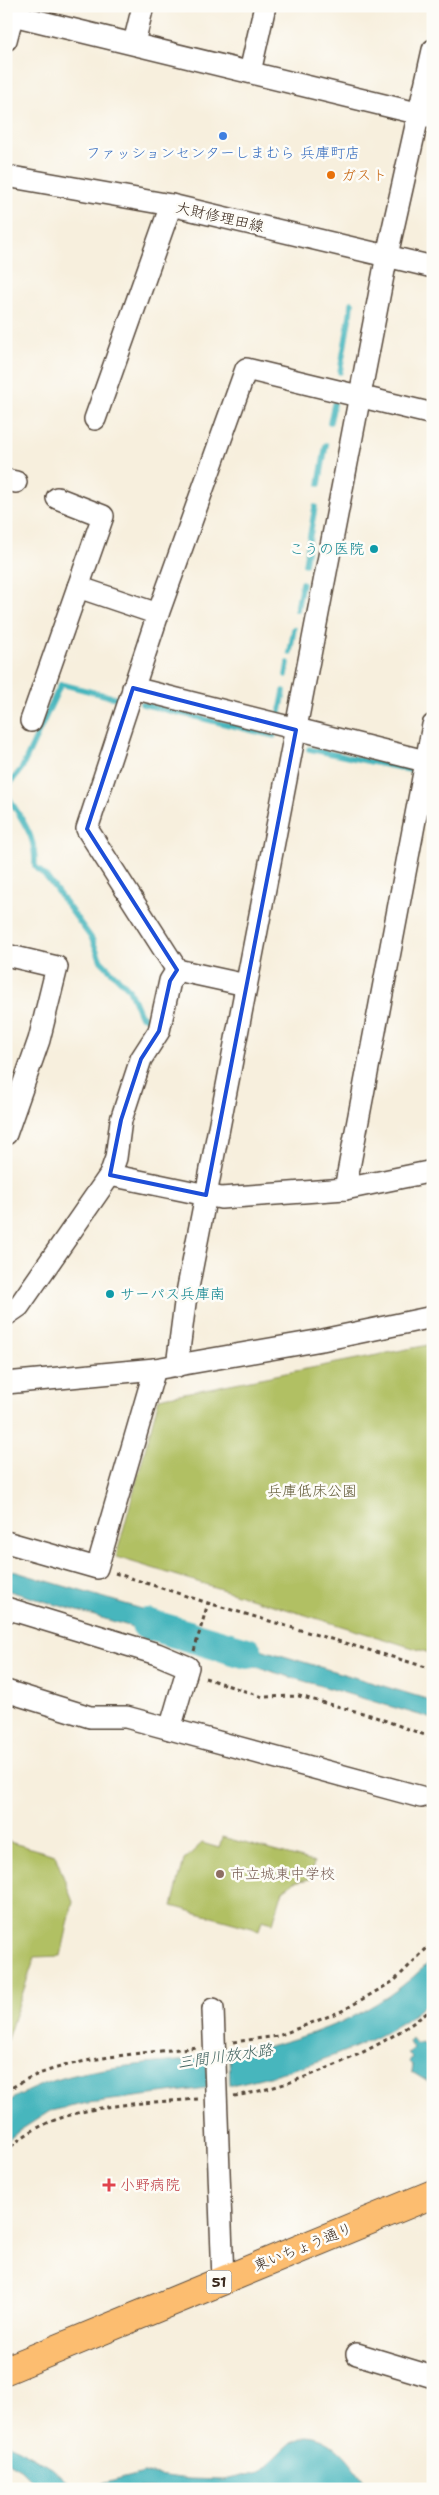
<svg xmlns="http://www.w3.org/2000/svg" width="439" height="2495" viewBox="0 0 439 2495" font-family="'Shantell Sans','Klee One',sans-serif">
<style>
.green{fill:#b1c063;stroke:#767540}
.water{fill:#46b6bd;stroke:#40706e}
.lines{fill:none;stroke-linecap:round;stroke-linejoin:round}
.stream{stroke:#46b6bd;stroke-width:5.5}
.river{stroke:#46b6bd;stroke-width:32}
.minor-casing{stroke:#57483b;stroke-width:24}
.major-casing{stroke:#57483b;stroke-width:30}
.path{stroke:#57483b;stroke-width:3;stroke-dasharray:4 4;stroke-linecap:butt}
.minor{stroke:#fff;stroke-width:21}
.major{stroke:#fcbd6f;stroke-width:28}
.marked{fill:none;stroke:#1d4ed8;stroke-width:4;stroke-linejoin:round}
.shop-dot{fill:#3f7fe0;stroke:#fdfcf7;stroke-width:2}
.food-dot{fill:#e8710a;stroke:#fdfcf7;stroke-width:2}
.culture-dot{fill:#0f9aa8;stroke:#fdfcf7;stroke-width:2}
.education-dot{fill:#8d6e63;stroke:#fdfcf7;stroke-width:2}
.health-dot{fill:#e0444e;stroke:#fdfcf7;stroke-width:2}
.labels{text-anchor:middle;dominant-baseline:central;stroke-width:5;stroke-linejoin:round;paint-order:stroke}
.shield{fill:#fdfcf7;stroke:#75695f;stroke-width:1}
.shield-label{font-size:14px;font-weight:bold;fill:#3b2a1e}
.shop-label{font-size:15px;fill:#366cbe;stroke:#fdfcf7}
.food-label{font-size:15px;fill:#c56008;stroke:#fdfcf7;text-anchor:start}
.street-label{font-size:15px;fill:#3b2a1e;stroke:#fdfcf7}
.culture-label{font-size:15px;fill:#0d838f;stroke:#fdfcf7;text-anchor:end}
.park-label{font-size:15px;fill:#5e5733;stroke:#fdfcf7}
.education-label{font-size:15px;fill:#785e54;stroke:#fdfcf7;text-anchor:start}
.health-label{font-size:15px;fill:#be3a42;stroke:#fdfcf7;text-anchor:start}
.water-label{font-size:16px;font-style:italic;fill:#3f625e;stroke:#fdfcf7}
</style>
<rect width="100%" height="100%" fill="#fdfcf7"/>
<filter id="ink" filterUnits="userSpaceOnUse"><feTurbulence type="fractalNoise" baseFrequency=".02" numOctaves="2"/><feDisplacementMap in="SourceGraphic" scale="10" xChannelSelector="R" yChannelSelector="G"/><feConvolveMatrix kernelMatrix="1 2 1 2 8 2 1 2 1" color-interpolation-filters="sRGB"/></filter>
<filter id="wash" filterUnits="userSpaceOnUse"><feTurbulence type="fractalNoise" baseFrequency=".0096" numOctaves="4" result="noise"/><feDisplacementMap in="SourceGraphic" scale="20" xChannelSelector="R" yChannelSelector="G"/><feGaussianBlur stdDeviation="1.12" result="paint"/><feColorMatrix in="noise" values="0 0 0 0 0 0 0 0 0 0 0 0 0 0 0 0 0 1.4 0 .05"/><feComposite in="paint" operator="in"/></filter>
<g filter="url(#wash)">
<rect width="100%" height="100%" fill="#f7efdd"/>
<g class="green">
<path d="M433,1344V1654L116,1557L159,1398Z"/>
<path d="M222,1837L314,1862L310,1879L294,1882L283,1890L273,1923L262,1920L259,1930L172,1906L184,1860L202,1843L219,1848Z"/>
<path d="M6,1841L55,1855L73,1902L61,1956L35,1957L6,2042Z"/>
</g>
<g class="water">
<path d="M6,1569L193,1624L187,1643L6,1590Z"/>
<path d="M207,1633L433,1701V1719L202,1651Z"/>
<path d="M433,1958V1998C421,2008 409,2019 396,2026C353,2053 281,2075 230,2085L229,2055C307,2039 377,2017 433,1958Z"/>
<path d="M412,2038L416,2045L423,2043L433,2053V2085L412,2072L413,2066L409,2062L412,2057L408,2053L413,2049L409,2042Z"/>
<path d="M207,2058V2088L88,2103L50,2111L19,2131L6,2142V2103C64,2065 140,2066 207,2058Z"/>
<path d="M307,2436C336,2438 353,2466 369,2489L334,2487L330,2489H82L144,2473L188,2479L224,2480L260,2472L292,2442Z"/>
<path d="M6,2442L52,2468L75,2489H40L20,2469L6,2461Z"/>
</g>
<g class="lines">
<g class="stream">
<path d="M340,372L352,303"/>
<path d="M330,422L334,404"/>
<path d="M319,484L326,445"/>
<path d="M305,564L315,507"/>
<path d="M297,610L302,583"/>
<path d="M290,652L294,629"/>
<path d="M286,675L288,663"/>
<path d="M142,704L274,736"/>
<path d="M280,712L284,691"/>
<path d="M309,749L410,770"/>
<path d="M8,786L22,768L61,684L116,698"/>
<path d="M6,791C19,820 36,830 35,866L48,879L92,939L101,961L129,989L140,1015L156,1023"/>
</g>
<path class="river" d="M147,1624L247,1653"/>
</g>
</g>
<g filter="url(#ink)">
<g class="lines">
<g class="minor-casing">
<g id="minor">
<path d="M13,15L433,117"/>
<path d="M6,40L15,6"/>
<path d="M134,43L143,6"/>
<path d="M250,72L265,6"/>
<path d="M6,176L171,205L433,267"/>
<path d="M95,419L171,205"/>
<path d="M6,480L16,482"/>
<path d="M78,587L158,614"/>
<path d="M133,688L433,763"/>
<path d="M31,721L103,516L57,498"/>
<path d="M6,955L57,967L39,1040L6,1134"/>
<path d="M246,985L177,970L87,829L158,614L246,369L433,414"/>
<path d="M110,1175L221,1198L345,1189L433,1171"/>
<path d="M345,1189L433,725"/>
<path d="M6,1315L19,1306L110,1175L116,1158L121,1120L141,1059L159,1031L170,981L177,970"/>
<path d="M177,1366L185,1303L206,1195L387,255L433,50"/>
<path d="M6,1383L155,1369L322,1340L433,1317"/>
<path d="M6,1542L97,1568L155,1369"/>
<path d="M6,1608L157,1654L188,1667L170,1729"/>
<path d="M6,1691L90,1717H126L421,1797"/>
<path d="M213,2009L223,2280"/>
<path d="M357,2354L433,2377"/>
</g>
</g>
<g class="major-casing">
<path id="major" d="M6,2370L433,2194"/>
</g>
<g class="path">
<path d="M115,1573L208,1603L433,1669"/>
<path d="M194,1651L208,1603"/>
<path d="M205,1678L263,1697L299,1696L370,1715L433,1738"/>
<path d="M233,2042L278,2036L342,2011L394,1981L433,1942"/>
<path d="M6,2092C50,2057 142,2054 197,2047"/>
<path d="M234,2096C295,2087 385,2048 433,2008"/>
<path d="M6,2152C50,2103 137,2104 198,2099"/>
</g>
<use href="#minor" class="minor"/>
<use href="#major" class="major"/>
</g>
</g>
<path class="marked" d="M133,688L296,730L206,1195L110,1175L121,1120L141,1059L159,1031L170,981L177,970L87,829Z"/>
<circle class="shop-dot" cx="223" cy="136" r="5"/>
<circle class="food-dot" cx="331" cy="175" r="5"/>
<g class="culture-dot">
<circle cx="374" cy="549" r="5"/>
<circle cx="110" cy="1294" r="5"/>
</g>
<circle class="education-dot" cx="220" cy="1874" r="5"/>
<path class="health-dot" d="M106.5 2177.5h5v5h5v5h-5v5h-5v-5h-5v-5h5z"/>
<g class="labels">
<rect class="shield" x="206.5" y="2270.5" width="25" height="23" rx="4"/>
<g class="shield-label">
<text x="219" y="2282">51</text>
</g>
<g class="shop-label">
<text x="223" y="153">ファッションセンターしまむら 兵庫町店</text>
</g>
<g class="food-label">
<text x="341" y="175">ガスト</text>
</g>
<g class="street-label">
<text transform="translate(220 217) rotate(13)">大財修理田線</text>
<text transform="translate(303 2247) rotate(-22)">東いちょう通り</text>
</g>
<g class="culture-label">
<text x="364" y="549">こうの医院</text>
<text x="120" y="1294" text-anchor="start">サーパス兵庫南</text>
</g>
<g class="park-label">
<text x="312" y="1491">兵庫低床公園</text>
</g>
<g class="education-label">
<text x="230" y="1874">市立城東中学校</text>
</g>
<g class="health-label">
<text x="120" y="2185">小野病院</text>
</g>
<g class="water-label">
<text transform="translate(225 2056) rotate(-8)">三間川放水路</text>
</g>
</g>
<rect width="439" height="2495" fill="none" stroke="#fdfcf7" stroke-width="25"/>
</svg>
